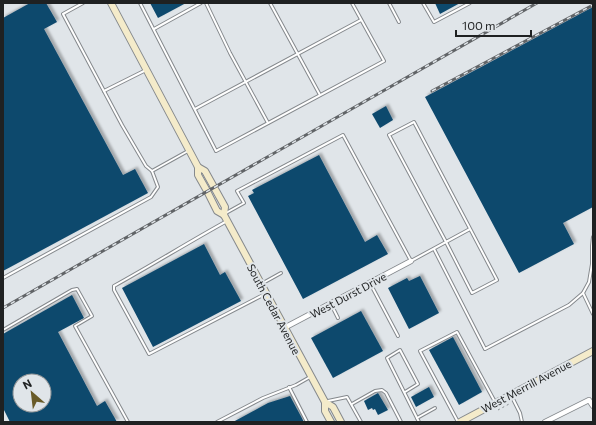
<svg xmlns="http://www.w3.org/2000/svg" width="596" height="425" viewBox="0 0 596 425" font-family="Commissioner,sans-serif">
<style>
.building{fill:#0d486d;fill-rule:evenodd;filter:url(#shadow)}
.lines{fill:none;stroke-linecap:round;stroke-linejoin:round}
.service-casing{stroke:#85898d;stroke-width:4}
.minor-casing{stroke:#85898d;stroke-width:6}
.secondary-casing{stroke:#85898d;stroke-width:8}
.path{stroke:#888c8f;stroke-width:1;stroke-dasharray:2 3;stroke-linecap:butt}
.service{stroke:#fff;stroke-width:2}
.minor{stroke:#fff;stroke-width:4.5}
.secondary{stroke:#f4ebca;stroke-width:6}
.rail-casing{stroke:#616467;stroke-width:3}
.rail{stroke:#e0e5e9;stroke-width:1.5;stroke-dasharray:4.5;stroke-linecap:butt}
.labels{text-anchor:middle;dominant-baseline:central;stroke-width:4;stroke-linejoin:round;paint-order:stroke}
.street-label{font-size:11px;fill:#1f2122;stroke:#e0e5e9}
</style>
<defs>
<filter id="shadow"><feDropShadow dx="2.5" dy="-2.5" stdDeviation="1" flood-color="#0004"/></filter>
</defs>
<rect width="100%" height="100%" fill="#e0e5e9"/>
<g class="building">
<path d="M30,3H46L57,22L44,29L123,175L135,169L148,193L3,271V18Z"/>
<path d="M150,3H186L158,18Z"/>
<path d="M435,3H460L440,14Z"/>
<path d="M593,7V207L563,223L574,244L519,273L425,97Z"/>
<path d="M386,106L393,120L380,128L372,114Z"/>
<path d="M319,155L365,242L377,235L388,254L303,299L248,196L254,193L252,190Z"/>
<path d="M204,244L220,275L225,272L241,301L153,347L122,288Z"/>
<path d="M420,276L439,313L409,329L388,288L407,278L409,281Z"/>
<path d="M72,295L84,318L58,332L97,406L105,401L117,422H10L3,408V402H4L3,399V334ZM20,381H44V405H20Z"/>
<path d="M361,311L383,351L333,378L311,338Z"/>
<path d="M453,337L482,392L459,405L429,350Z"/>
<path d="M429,387L434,397L416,407L411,397Z"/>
<path d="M378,393L388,410L378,415L375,409L373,410L372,408L368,410L364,401Z"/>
<path d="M290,396L304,422H233L268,403Z"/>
</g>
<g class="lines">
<g class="service-casing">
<g id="service">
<path d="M140,3L216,151L384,61L352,3"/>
<path d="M206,3L230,53L268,123"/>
<path d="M270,3L320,95"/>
<path d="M389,3L399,22"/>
<path d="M423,3L434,22L470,3"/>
<path d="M154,29L201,3"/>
<path d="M104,91L146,70"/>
<path d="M195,109L361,20"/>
<path d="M152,171L188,151"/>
<path d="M226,213L244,203L237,191L343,135L411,261L446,242L389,135L414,122L497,280L472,293L446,242L470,229"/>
<path d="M227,221C189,242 152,265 114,286V290L149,354L265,294"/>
<path d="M434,249L485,349L569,305L583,293L589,282L592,264V246L593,237"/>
<path d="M3,278L151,197L158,187L152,171L146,166L122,125L63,14L83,3"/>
<path d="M263,283L281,273"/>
<path d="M370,283L398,336"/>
<path d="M583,293L593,314"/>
<path d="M331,304L338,318"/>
<path d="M3,330L72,290L77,289L92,316L75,326L128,422"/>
<path d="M289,387L307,422"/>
<path d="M405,392L418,384L400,350L387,358L419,422"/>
<path d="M511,395L520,413L522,422"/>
<path d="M328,401L347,397L361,422"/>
<path d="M352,404L375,391L382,390L386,393L401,422"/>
<path d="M417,418L435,408"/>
<path d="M217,422L263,398L296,385L310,377"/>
<path d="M458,422L420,351L457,332L495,402"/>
</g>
</g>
<g class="minor-casing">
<g id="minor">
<path d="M284,328L411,261"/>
<path d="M545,422L589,400L593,406"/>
</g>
</g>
<g class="secondary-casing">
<g id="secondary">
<path d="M111,3L198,167V175L207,191L217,211L224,215L325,402V411L331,422"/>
<path d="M198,167L205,171L225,207L224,215"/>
<path d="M325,402L333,407L341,422"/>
<path d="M460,422L593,351"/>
</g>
</g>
<path class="path" d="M498,410L511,403"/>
<use href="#service" class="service"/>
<use href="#minor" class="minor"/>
<use href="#secondary" class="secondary"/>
<g class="rail-casing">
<g id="rail">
<path d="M432,91L593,5"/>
<path d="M3,308L537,3"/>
</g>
</g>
<use href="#rail" class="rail"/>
</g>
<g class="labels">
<g class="street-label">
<text transform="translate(348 295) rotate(-28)">West Durst Drive</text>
<text transform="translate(274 309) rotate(62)">South Cedar Avenue</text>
<text transform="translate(526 386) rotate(-28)">West Merrill Avenue</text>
</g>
</g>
<rect width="596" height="425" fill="none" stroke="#1f2122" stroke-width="8"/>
<g transform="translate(32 393) rotate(332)"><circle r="19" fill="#e0e5e9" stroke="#939799"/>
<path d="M0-3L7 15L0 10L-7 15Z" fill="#695b28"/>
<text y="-6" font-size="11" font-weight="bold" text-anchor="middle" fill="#1f2122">N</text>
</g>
<path d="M456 30v6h75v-6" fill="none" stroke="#1f2122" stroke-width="2"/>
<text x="462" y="30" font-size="12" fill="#1f2122" stroke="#e0e5e9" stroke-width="3" paint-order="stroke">100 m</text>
</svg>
